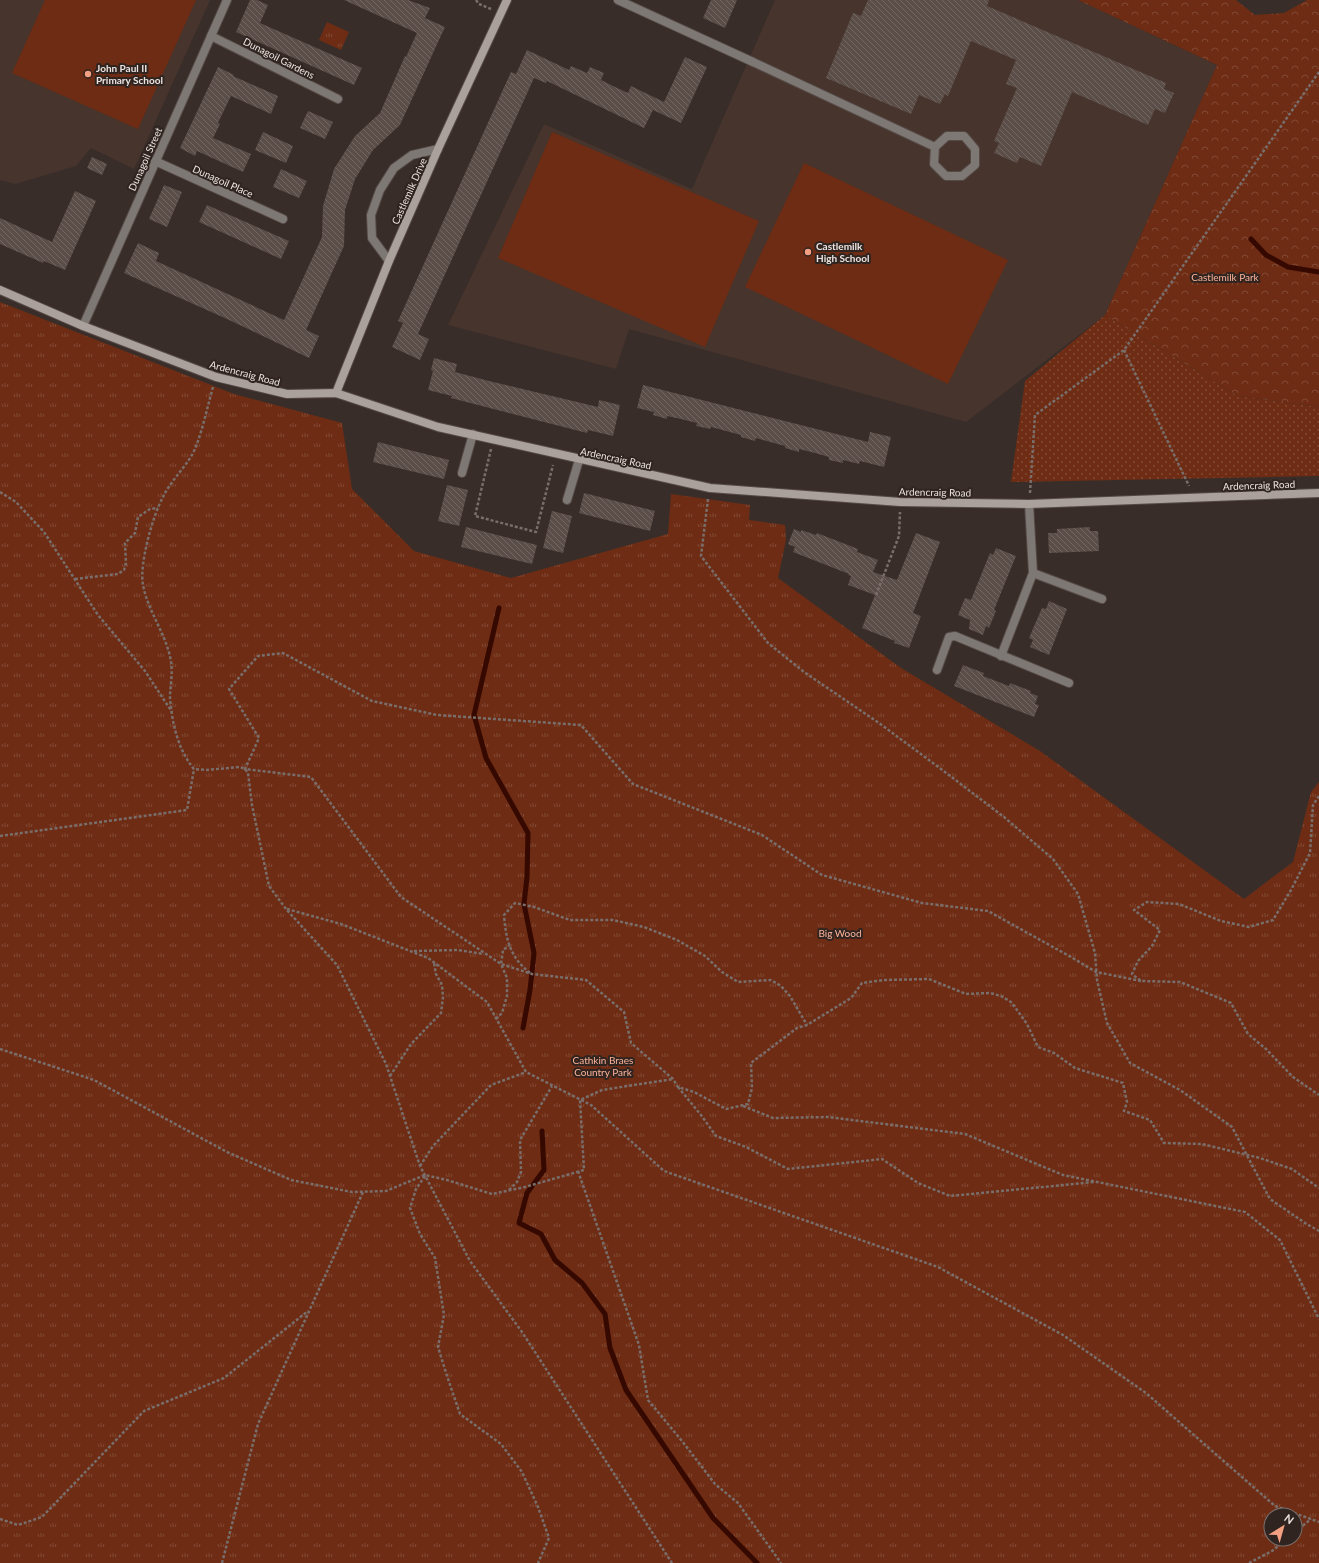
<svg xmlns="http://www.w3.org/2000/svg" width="1319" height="1563" viewBox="0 0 1319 1563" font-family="Lato,sans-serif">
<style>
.built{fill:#46342d}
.grass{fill:url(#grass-dots)}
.forest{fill:url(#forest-crowns)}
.park{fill:url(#park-tufts);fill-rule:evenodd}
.pitch{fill:#6d2c13}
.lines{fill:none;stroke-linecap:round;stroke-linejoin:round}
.stream{stroke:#350800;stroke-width:5}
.building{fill:url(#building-back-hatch)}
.lane-casing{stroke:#564a46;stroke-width:10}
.street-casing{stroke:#564a46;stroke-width:10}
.secondary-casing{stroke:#564a46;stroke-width:10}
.path{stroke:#796e6b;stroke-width:2.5;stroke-dasharray:3 2;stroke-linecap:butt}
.lane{stroke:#7e7875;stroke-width:8}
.street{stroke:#7e7875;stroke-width:8}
.secondary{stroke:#aaa09c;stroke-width:8}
.poi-dot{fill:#f39f82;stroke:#2f2420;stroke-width:1.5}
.labels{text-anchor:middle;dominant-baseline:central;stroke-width:4;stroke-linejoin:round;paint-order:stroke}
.street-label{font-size:10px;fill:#ece4e1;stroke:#2f2420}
.poi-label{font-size:10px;font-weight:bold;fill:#ece4e1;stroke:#2f2420;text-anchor:start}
.park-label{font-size:10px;fill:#fdb399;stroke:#2f2420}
</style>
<defs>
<pattern id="grass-dots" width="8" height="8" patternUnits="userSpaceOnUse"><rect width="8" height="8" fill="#6d2c13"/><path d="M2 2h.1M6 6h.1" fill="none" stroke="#824a35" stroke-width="1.8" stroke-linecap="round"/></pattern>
<pattern id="forest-crowns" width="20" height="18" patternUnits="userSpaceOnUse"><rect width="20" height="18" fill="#6d2c13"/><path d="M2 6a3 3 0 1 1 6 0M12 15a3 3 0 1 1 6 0" fill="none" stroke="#824a35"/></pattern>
<pattern id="park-tufts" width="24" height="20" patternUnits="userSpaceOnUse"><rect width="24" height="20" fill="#6d2c13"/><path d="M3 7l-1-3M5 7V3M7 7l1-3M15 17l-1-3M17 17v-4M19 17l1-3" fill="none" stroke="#824a35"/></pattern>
<pattern id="building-back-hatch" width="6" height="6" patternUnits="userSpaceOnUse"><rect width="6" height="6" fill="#5b4e49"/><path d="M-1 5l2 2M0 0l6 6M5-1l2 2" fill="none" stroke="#736763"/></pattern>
</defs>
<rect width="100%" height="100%" fill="#392d29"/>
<g class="built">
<path d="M0,0H210L134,169L91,148L76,166L15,184L0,180Z"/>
<path d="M775,0H1078L1217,65L1105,315L966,422L629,329L616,369L448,325L544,124L692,189Z"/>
</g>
<path class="grass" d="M1105,315L1238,396L1319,407V476L1011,482L1025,381Z"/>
<path class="forest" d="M1078,0H1236L1255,15L1284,13L1307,0H1319V407L1238,396L1105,315L1217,65Z"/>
<g class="park">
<path d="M327,22L349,32L341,50L319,40Z"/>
<path d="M0,302L234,394L342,423L352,489L414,551L511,578L668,534L671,494L750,505L749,520L785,525L786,540L778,578L901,668L1040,751L1244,899L1293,862L1311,792L1319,782V1563H0ZM1271,1515H1295V1539H1271Z"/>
</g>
<g class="pitch">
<path d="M45,0H196L138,129L12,73Z"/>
<path d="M552,132L759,221L705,347L498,258Z"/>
<path d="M804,163L1008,260L948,384L745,287Z"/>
</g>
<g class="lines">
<g class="stream">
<path d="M1251,239L1266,255L1288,267L1319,272"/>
<path d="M499,608L474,715L486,758L528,833L527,877L524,904L534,953L530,990L523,1028"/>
<path d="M542,1131L544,1170L527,1193L519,1223L541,1234L555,1260L582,1283L605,1314L610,1348L626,1390L713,1518L757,1563"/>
</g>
</g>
<g class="building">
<path d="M250,0H257L268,5L260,23L362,68L354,85L236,32Z"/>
<path d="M344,0H408L430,8L425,18L445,27L400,125L373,150L355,179L345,210L344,246L306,330L319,336L309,358L227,319L124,273L138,243L159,253L156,261L284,320L322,237L323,206L334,169L355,136L380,113L405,56L406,57L417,33Z"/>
<path d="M711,0H737L725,28L703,18Z"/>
<path d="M868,0H989L987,6L1166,83L1164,89L1174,93L1165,113L1155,109L1148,125L1072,92L1041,166L1020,157L1017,163L994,153L999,143L994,141L1017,88L1006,84L1016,60L971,41L948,96L945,94L940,104L919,95L911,114L826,78L853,13L861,16Z"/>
<path d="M527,50L569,70L571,66L587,73L590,67L604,73L601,80L613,86L628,93L631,86L664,102L685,57L707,67L681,123L653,110L644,128L547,81L546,83L534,78L418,334L429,339L420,360L392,347L403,323L398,321L511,72L516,74Z"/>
<path d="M218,67L234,75L233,76L278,96L271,114L231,96L218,123L220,124L213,138L251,154L243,172L197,151L195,156L180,148Z"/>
<path d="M308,111L333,122L325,139L300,128Z"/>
<path d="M263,132L293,146L286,163L255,150Z"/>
<path d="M92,157L107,164L102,175L87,168Z"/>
<path d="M281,169L307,181L299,198L273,187Z"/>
<path d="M164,185L182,192L167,227L149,219Z"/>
<path d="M75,191L96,201L65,270L44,261L43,263L0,244V218L52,242Z"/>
<path d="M207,205L289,241L281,259L199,222Z"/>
<path d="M434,358L457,364L455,372L489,381L598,407L599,400L620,405L613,436L588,430L587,433L451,398L452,396L428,390L433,371L431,370Z"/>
<path d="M643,385L868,442L870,432L891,437L884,467L860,461L859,464L843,460V463L829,460V457L815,453L799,449V452L785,448V446L756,438L755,441L741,437V435L711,427L710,429L696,426L697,423L681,419L667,416V419L653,415L654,412L637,408Z"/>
<path d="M378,442L449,460L444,479L373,462Z"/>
<path d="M447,485L468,490L459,526L438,521Z"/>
<path d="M584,493L655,511L650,531L579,513Z"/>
<path d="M552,511L572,516L563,553L543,548Z"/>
<path d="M466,527L537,545L532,564L461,547Z"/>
<path d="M1090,527V531H1098L1099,551L1049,553L1048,533H1057V529Z"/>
<path d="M794,529L801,532V530L816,535L817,533L858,549L857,552L878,560L873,572L897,580L916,533L940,542L913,613L921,616L909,648L894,643L895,641L862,628L875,595L848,585L851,576L848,575L849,574L793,552L795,547L788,544Z"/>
<path d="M996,548L1016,556L994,610L996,611L989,628L986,626L983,635L969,629L970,620L958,615L965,598L971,600L990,553L993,555Z"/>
<path d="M1049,601L1067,609L1049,655L1030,647L1033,640L1029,638L1042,608L1046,609Z"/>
<path d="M963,665L984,673L983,676L1009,686L1010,683L1031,691L1030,693L1038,696L1035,704L1039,705L1034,717L954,686Z"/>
</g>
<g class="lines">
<g class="lane-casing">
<g id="lane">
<path d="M753,62L935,147"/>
<path d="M947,136H964L975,149V165L962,176H946L934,164L935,147Z"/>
<path d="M462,473L473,434"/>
<path d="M567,500L579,460"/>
</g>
</g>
<g class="street-casing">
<g id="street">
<path d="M618,0L753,62"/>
<path d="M211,36L338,99"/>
<path d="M155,161L283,219"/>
<path d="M389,261L372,238L371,215L380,190L394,168L412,155L438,149"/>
<path d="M83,326L227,0"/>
<path d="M1033,573L1102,599"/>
<path d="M1001,656L1033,573L1029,504"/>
<path d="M937,670L949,637L955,636L1069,683"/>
</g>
</g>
<g class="secondary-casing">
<g id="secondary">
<path d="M0,290L83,326L216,377L287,394L336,393L438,427L710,488L900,502L1029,504L1319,493"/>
<path d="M336,393L389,261L438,149L507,0"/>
</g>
</g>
<g class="path">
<path d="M476,0L479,4L491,9"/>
<path d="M1124,350L1189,486"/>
<path d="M213,387C207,408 203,429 195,449C188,465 171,480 163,497C153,515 139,564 143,585C148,612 167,635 171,662C173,674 170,687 170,698C172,723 178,750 194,769L206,770L240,767L245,769L248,773L252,805L269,886L286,909L337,965L386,1064L420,1166L470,1261L522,1332L672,1563"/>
<path d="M491,449L475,516L536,532L553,465"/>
<path d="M0,492L16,502L44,532L98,615L145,671L172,712"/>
<path d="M1030,493L1035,415L1124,350L1319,72"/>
<path d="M708,499L701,556L768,643L804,672L879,723L941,769L1004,817L1053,859L1078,894L1095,953L1097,980L1107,1023L1130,1063L1180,1090L1232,1127L1270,1199L1305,1223L1319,1231"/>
<path d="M75,579L118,574L124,570L126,563L125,543L135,533L138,517L150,509L158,508"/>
<path d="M876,595L899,536L900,512"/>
<path d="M1319,796L1313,805L1310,853L1291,890L1273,920L1249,927L1221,921L1179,904L1147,902L1134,910L1160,930L1152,946L1138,961L1132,974L1141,981L1180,982L1231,1003L1248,1034L1266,1049L1293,1077L1319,1095"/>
<path d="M0,836L187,810L194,769"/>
<path d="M287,909L341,924L428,958L487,1002L526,1072L591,1105L664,1171L938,1267L1063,1335L1146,1393L1275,1506L1319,1522"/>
<path d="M414,951L458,950L484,954"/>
<path d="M530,973C510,957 506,940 504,915L515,903L534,907L570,920H613L644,927L677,940L705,956L722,972L738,982L771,980L781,986L790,996L807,1025"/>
<path d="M1141,981L1096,972L1071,957L988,911L922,903L822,875L762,835L633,784L581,725L437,715L372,701L283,653L258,656L229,689L259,738L245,769L311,777L401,897L501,964L532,974L586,980L624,1012L631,1043L673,1079L678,1087L694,1092L726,1109L748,1104L752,1088L751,1063L797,1028L807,1025L851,998L862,983L884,980L929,979L966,994L990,993L1001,996L1011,1002L1017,1010L1027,1024L1038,1047L1054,1053L1075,1068L1123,1083L1127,1102L1124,1111L1150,1120L1164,1143L1202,1144L1260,1158L1292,1169L1319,1188"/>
<path d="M496,1019L502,1013L507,996V978L501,964L503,950L510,945"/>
<path d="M0,1049L94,1080L227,1152L291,1180L352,1192L386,1191L425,1175L447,1180L492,1194L525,1187L584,1170L580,1100L602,1090L673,1079"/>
<path d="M390,1076L411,1044L441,1013L443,997L442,985L436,974L434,963"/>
<path d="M678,1087L701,1115L716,1136L746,1147L788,1169L882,1159L918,1183L950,1196L1094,1182"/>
<path d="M743,1106L773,1118L828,1117L965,1134L1063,1175L1245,1212L1280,1240L1319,1319"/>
<path d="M420,1166L433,1146L491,1085L526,1072"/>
<path d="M578,1171L639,1345L648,1400L682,1441L715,1484L738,1503L781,1563"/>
<path d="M425,1176L416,1189L410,1208L420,1234L435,1258L444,1315L438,1347L447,1376L460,1414L501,1444L522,1472L538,1507L549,1538L538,1563"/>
<path d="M509,1190L517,1182L521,1172L520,1140L552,1086"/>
<path d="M0,1519L18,1525L42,1517L144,1411L224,1378L308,1311"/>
<path d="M1295,1532L1311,1519"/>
<path d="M222,1563L258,1424L363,1192"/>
<path d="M1249,1563L1272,1551L1287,1539"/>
</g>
<use href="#lane" class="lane"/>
<use href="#street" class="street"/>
<use href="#secondary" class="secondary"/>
</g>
<g class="poi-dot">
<circle cx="88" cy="74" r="4"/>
<circle cx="808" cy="252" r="4"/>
</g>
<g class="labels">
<g class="street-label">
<text transform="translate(279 58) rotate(27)">Dunagoil Gardens</text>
<text transform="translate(145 159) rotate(-66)">Dunagoil Street</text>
<text transform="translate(223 181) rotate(24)">Dunagoil Place</text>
<text transform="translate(409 191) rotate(-66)">Castlemilk Drive</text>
<text transform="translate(245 373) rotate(15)">Ardencraig Road</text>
<text transform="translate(616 458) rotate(12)">Ardencraig Road</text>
<text transform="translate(1259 485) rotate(-2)">Ardencraig Road</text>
<text transform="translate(935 492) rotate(1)">Ardencraig Road</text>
</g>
<g class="poi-label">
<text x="96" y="68">John Paul II<tspan x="96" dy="12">Primary School</tspan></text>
<text x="816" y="246">Castlemilk<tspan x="816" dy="12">High School</tspan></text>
</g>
<g class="park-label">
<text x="1225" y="277">Castlemilk Park</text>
<text x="840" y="933">Big Wood</text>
<text x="603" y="1060">Cathkin Braes<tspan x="603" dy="12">Country Park</tspan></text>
</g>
</g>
<g transform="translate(1283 1527) rotate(37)"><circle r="19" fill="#2f2420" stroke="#7b716d"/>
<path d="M0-3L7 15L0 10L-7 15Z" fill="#f39f82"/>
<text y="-6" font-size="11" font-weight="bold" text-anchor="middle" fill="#ece4e1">N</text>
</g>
</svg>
